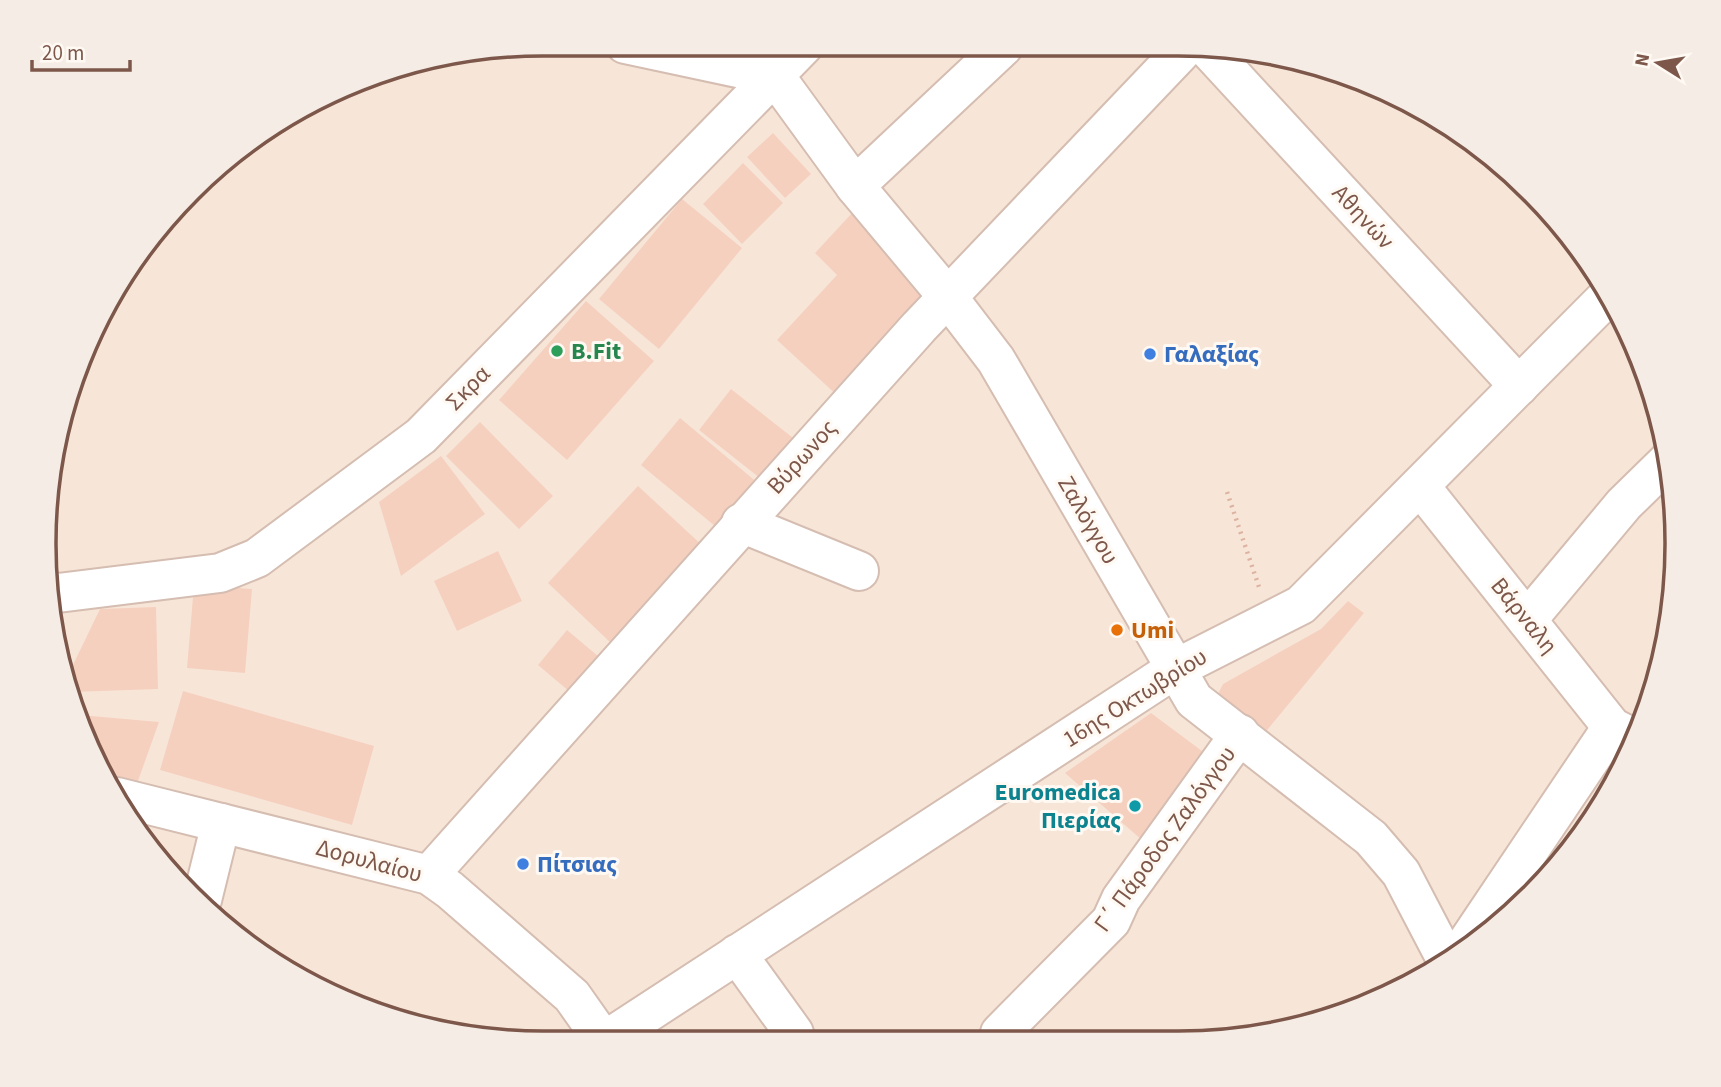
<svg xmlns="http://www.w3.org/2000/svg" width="1721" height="1087" viewBox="0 0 1721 1087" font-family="'Source Sans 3',sans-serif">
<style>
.residential{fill:#f7e6d8}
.building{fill:#f6d0bf}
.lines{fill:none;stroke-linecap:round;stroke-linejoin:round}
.minor-casing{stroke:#d5bdb1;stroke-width:42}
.path{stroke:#ddb2a1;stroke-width:4.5;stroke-dasharray:2 5;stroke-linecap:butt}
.minor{stroke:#fff;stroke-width:38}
.leisure-dot{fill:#2e9e5b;stroke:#fff9f3;stroke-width:2.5}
.shop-dot{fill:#3f7fe0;stroke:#fff9f3;stroke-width:2.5}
.food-dot{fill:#e8710a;stroke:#fff9f3;stroke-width:2.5}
.culture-dot{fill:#0f9aa8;stroke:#fff9f3;stroke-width:2.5}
.labels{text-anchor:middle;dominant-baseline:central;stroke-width:6;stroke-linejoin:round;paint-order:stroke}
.street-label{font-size:24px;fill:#7d574a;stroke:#fff9f3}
.leisure-label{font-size:24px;font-weight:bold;fill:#27864d;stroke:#fff9f3;text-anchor:start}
.shop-label{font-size:24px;font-weight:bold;fill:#366cbe;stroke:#fff9f3;text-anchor:start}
.food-label{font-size:24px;font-weight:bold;fill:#c56008;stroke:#fff9f3;text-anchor:start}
.culture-label{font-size:24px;font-weight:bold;fill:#0d838f;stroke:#fff9f3;text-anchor:end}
.rim{fill:none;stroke:#7d574a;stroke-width:3.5}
</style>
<rect width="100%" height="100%" fill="#fef5ea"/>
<path class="residential" d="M544,44L1242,48L1368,82L1482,147L1553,214L1610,294L1651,383L1673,479L1676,577L1660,673L1626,765L1574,848L1482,940L1399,992L1307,1026L1211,1042L479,1039L353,1005L239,940L128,821L61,673L45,511L70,382L147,240L266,128L383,70Z"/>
<g class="building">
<path d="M773,133L811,174L785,198L747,157Z"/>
<path d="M743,163L783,203L742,244L703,204Z"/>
<path d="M682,199L742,248L659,349L599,299Z"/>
<path d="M853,212L938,292L840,398L777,340L837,275L815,253Z"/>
<path d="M586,301L654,361L567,460L499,400Z"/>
<path d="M731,389L797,441L765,482L699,430Z"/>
<path d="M680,418L759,484L721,531L641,465Z"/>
<path d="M480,422L553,496L519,529L446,456Z"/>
<path d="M441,456L485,514L401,576L379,502Z"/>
<path d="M638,486L704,547L613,645L548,583Z"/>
<path d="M498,551L522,601L457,631L434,581Z"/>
<path d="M194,585L252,589L245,673L187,668Z"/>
<path d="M1348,601L1364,613L1263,735L1223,704L1219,692L1223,684L1321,629Z"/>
<path d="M156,607L158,689L72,692L71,669L100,609Z"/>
<path d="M567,630L605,662L576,697L538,665Z"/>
<path d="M183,691L374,746L352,825L160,770Z"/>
<path d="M1151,713L1206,754L1142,840L1065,773Z"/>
<path d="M80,715L159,722L134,792L111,783Z"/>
</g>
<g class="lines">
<g class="minor-casing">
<g id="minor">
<path d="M625,44L775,76"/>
<path d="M760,45L775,76L855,186L947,296L996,360L1194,700L1371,838L1401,873L1447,961"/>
<path d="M1207,48L1519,386"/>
<path d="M855,186L1003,47"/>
<path d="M1420,486L1612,727L1635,739"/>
<path d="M741,523L859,571"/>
<path d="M53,592L58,593L220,573L257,558L421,436L804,45"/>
<path d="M1527,620L1624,504L1669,460"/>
<path d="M117,797L429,875L450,890L572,996L603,1040"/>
<path d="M429,875L919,327L1185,48"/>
<path d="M202,900L221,823"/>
<path d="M1460,953L1612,727"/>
<path d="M737,954L794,1033"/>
<path d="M1000,1033L1111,921L1121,899L1240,734"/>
<path d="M606,1040L1175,669L1301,605L1610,294"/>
</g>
</g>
<path class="path" d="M1227,492L1259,587"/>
<use href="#minor" class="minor"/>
</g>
<circle class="leisure-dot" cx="557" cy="351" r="7"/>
<g class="shop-dot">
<circle cx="1150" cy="354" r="7"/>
<circle cx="523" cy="864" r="7"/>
</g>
<circle class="food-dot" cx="1117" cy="630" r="7"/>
<circle class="culture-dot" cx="1135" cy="806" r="7"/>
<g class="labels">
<g class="street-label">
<text transform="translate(1363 217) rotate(47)">Αθηνών</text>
<text transform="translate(468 388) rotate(-46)">Σκρα</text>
<text transform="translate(802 457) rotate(-48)">Βύρωνος</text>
<text transform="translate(1088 520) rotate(60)">Ζαλόγγου</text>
<text transform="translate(1524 616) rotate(51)">Βάρναλη</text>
<text transform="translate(1135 698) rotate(-32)">16ης Οκτωβρίου</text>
<text transform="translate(1165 839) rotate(-54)">Γ΄ Πάροδος Ζαλόγγου</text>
<text transform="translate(369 861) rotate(15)">Δορυλαίου</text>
</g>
<g class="leisure-label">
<text x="571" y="351">B.Fit</text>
</g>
<g class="shop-label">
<text x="1164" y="354">Γαλαξίας</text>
<text x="537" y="864">Πίτσιας</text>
</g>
<g class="food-label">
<text x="1131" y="630">Umi</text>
</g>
<g class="culture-label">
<text x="1121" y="792">Euromedica<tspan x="1121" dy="28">Πιερίας</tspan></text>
</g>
</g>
<path d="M0 0H1721V1087H0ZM543 56H1178A487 487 0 0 1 1665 543V544A487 487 0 0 1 1178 1031H543A487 487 0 0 1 56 544V543A487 487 0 0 1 543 56Z" fill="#f5ece5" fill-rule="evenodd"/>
<path class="rim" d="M543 56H1178A487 487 0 0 1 1665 543V544A487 487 0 0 1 1178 1031H543A487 487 0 0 1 56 544V543A487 487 0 0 1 543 56Z"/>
<g transform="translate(1658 63) rotate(281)" stroke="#fff9f3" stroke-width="5" paint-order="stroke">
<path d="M0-5L12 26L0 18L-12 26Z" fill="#7d574a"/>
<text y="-10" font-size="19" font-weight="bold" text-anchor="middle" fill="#7d574a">N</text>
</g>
<path d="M32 60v10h98v-10" fill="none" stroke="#7d574a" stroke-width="3.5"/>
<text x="42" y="60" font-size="21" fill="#7d574a" stroke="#fff9f3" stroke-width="5" paint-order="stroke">20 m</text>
</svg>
